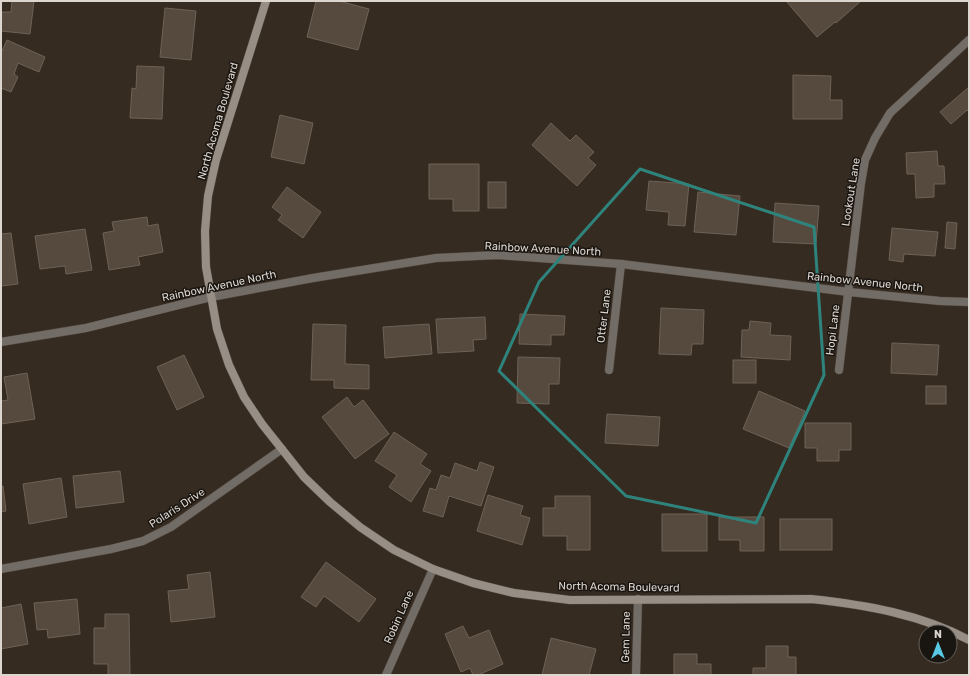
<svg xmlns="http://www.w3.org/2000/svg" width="970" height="676" viewBox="0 0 970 676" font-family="Rubik,sans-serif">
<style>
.building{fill:#564a3f;stroke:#6e6256}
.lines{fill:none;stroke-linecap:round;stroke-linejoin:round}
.minor-casing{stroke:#51463d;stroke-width:9}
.tertiary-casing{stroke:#51463d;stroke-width:9}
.secondary-casing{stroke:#51463d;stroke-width:9}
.minor{stroke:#716c66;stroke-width:8}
.tertiary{stroke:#716c66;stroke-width:8}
.secondary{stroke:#978e86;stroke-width:8}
.marked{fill:none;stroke:#2e847d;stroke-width:3;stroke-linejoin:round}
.labels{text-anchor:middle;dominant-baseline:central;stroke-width:3;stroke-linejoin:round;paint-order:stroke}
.street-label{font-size:11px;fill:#ddd6cf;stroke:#191510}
</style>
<rect width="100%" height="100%" fill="#362b21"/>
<g class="building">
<path d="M12,1H34L30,34L1,31L2,12H11Z"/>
<path d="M316,1H339L369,9L358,50L307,37Z"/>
<path d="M786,1H861L836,23L835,22L817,37Z"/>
<path d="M165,8L196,11L191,60L160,57Z"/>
<path d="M7,40L45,57L39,72L18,63L14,74L18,77L11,92L1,88V51H2Z"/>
<path d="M137,66L164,67L162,119L130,118L132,88L136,89Z"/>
<path d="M793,75L831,76L830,100H842V119H793Z"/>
<path d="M969,87V112L967,110L951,124L940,112Z"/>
<path d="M280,115L313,123L304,164L271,157Z"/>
<path d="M551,123L570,141L576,135L594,152L588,158L596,165L577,186L532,145Z"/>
<path d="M937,151L938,166H944L945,184H934V197L916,198L915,174H907L906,153Z"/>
<path d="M429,164H479V211H453V199H429Z"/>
<path d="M649,181L689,184L685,226L668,225L669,212L646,210Z"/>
<rect x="488" y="182" width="18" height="26"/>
<path d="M287,187L321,212L303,238L278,220L282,215L272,207Z"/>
<path d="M698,192L740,196L736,235L694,232Z"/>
<path d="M775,203L819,206L816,244L773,242Z"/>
<path d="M147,217L148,226L158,224L163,252L138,257L140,265L109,270L103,233L114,231L112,222Z"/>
<path d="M947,222L957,223L955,249L945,248Z"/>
<path d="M892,228L938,232L935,256L904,254L903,262L889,260Z"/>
<path d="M85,229L92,270L66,274L65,266L40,269L35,236Z"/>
<path d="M11,233L18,284L1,286V234Z"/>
<path d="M661,308L704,310L703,344H692L691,355L659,354Z"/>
<path d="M520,314L565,316L564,335H551V345L519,344Z"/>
<path d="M485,317L486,339L473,340L474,351L438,353L436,319Z"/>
<path d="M750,321L771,323L770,335L791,336L790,360L741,357L742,330H749Z"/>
<path d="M313,324L346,325L345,364L369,365V389L334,388V380H311Z"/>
<path d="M429,324L432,354L385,358L383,327Z"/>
<path d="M892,343L939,345L937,375L891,373Z"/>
<path d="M184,355L204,397L177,410L157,367Z"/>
<path d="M518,357L560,358L559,384H549V404L517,403Z"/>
<rect x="733" y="360" width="23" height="23"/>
<path d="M27,373L35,419L1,424V401L8,400L4,377Z"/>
<rect x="926" y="386" width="20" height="18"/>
<path d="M759,391L805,411L789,448L743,429Z"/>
<path d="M347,397L354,407L363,400L389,434L355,459L322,417Z"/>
<path d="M607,414L660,417L658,446L605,443Z"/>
<path d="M805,423H851V450H839V461H817V448H805Z"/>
<path d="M394,432L427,454L420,464L431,471L411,502L389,487L397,475L375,461Z"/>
<path d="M480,462L494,467L481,506L449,496L443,517L423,511L430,488L436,490L441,475L450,478L455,463L477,471Z"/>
<path d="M120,471L124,502L76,508L73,476Z"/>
<path d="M61,478L67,517L29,524L23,484Z"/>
<path d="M3,486L6,511L1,512V487Z"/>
<path d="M488,495L523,506L520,515L530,518L522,545L477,531Z"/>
<path d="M555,496H590V550H567V536H543V508H555Z"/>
<rect x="662" y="514" width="45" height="37"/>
<path d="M719,517H764V551H740V540H719Z"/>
<rect x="780" y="519" width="52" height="31"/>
<path d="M326,562L376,599L359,622L324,596L316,607L301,597Z"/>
<path d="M210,572L215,617L171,622L168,591L189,589L187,575Z"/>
<path d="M77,599L80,634L48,638L47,629L37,630L34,603Z"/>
<path d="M21,604L28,644L1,649V608Z"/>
<path d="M105,614H129L130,675H108V664H94V628H105Z"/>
<path d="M463,626L469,638L489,630L503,664L478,675H473L470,668L461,672L445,634Z"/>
<path d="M551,638L596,649L589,675H542Z"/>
<path d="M766,646H788V657H796V675H753V668H766Z"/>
<path d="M674,654H697V664H711V675H674Z"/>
</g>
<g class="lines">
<g class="minor-casing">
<g id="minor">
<path d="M1,342L86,328L211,297"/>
<path d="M609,370L621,264"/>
<path d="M839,370L861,183L865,160L875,138L890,113L969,40"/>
<path d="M1,569L111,549L143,541L171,527L282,449"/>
<path d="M386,675L433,569"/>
<path d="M636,675L638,599"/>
</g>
</g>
<g class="tertiary-casing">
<path id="tertiary" d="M211,297L313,278L436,258L498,255L621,264L849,292L940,301L969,302"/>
</g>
<g class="secondary-casing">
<path id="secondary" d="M266,1L216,160L208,196L205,231L206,267L217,329L229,365L244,397L262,424L304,477L330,502L360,527L394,550L433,569L473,583L514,593L570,600L811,599C866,605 920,614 969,640"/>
</g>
<use href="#minor" class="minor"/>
<use href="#tertiary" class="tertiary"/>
<use href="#secondary" class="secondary"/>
</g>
<path class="marked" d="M640,169L814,227L824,375L756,523L626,496L499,371L539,282Z"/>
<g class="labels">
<g class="street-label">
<text transform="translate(218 121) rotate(-74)">North Acoma Boulevard</text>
<text transform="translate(851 192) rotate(-81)">Lookout Lane</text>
<text transform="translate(543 249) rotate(3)">Rainbow Avenue North</text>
<text transform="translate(865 282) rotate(6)">Rainbow Avenue North</text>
<text transform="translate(219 286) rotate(-12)">Rainbow Avenue North</text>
<text transform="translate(604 316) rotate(-83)">Otter Lane</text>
<text transform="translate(833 330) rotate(-83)">Hopi Lane</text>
<text transform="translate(177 508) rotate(-33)">Polaris Drive</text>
<text transform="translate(619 587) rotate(1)">North Acoma Boulevard</text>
<text transform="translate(399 617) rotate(-66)">Robin Lane</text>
<text transform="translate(626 637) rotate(-89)">Gem Lane</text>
</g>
</g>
<rect width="970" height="676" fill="none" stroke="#ddd6cf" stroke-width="4"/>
<g transform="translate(938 644)"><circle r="19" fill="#191510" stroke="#67625c"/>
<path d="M0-3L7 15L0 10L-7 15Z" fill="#58c8e4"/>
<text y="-6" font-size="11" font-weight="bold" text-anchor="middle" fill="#ddd6cf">N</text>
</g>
</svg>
